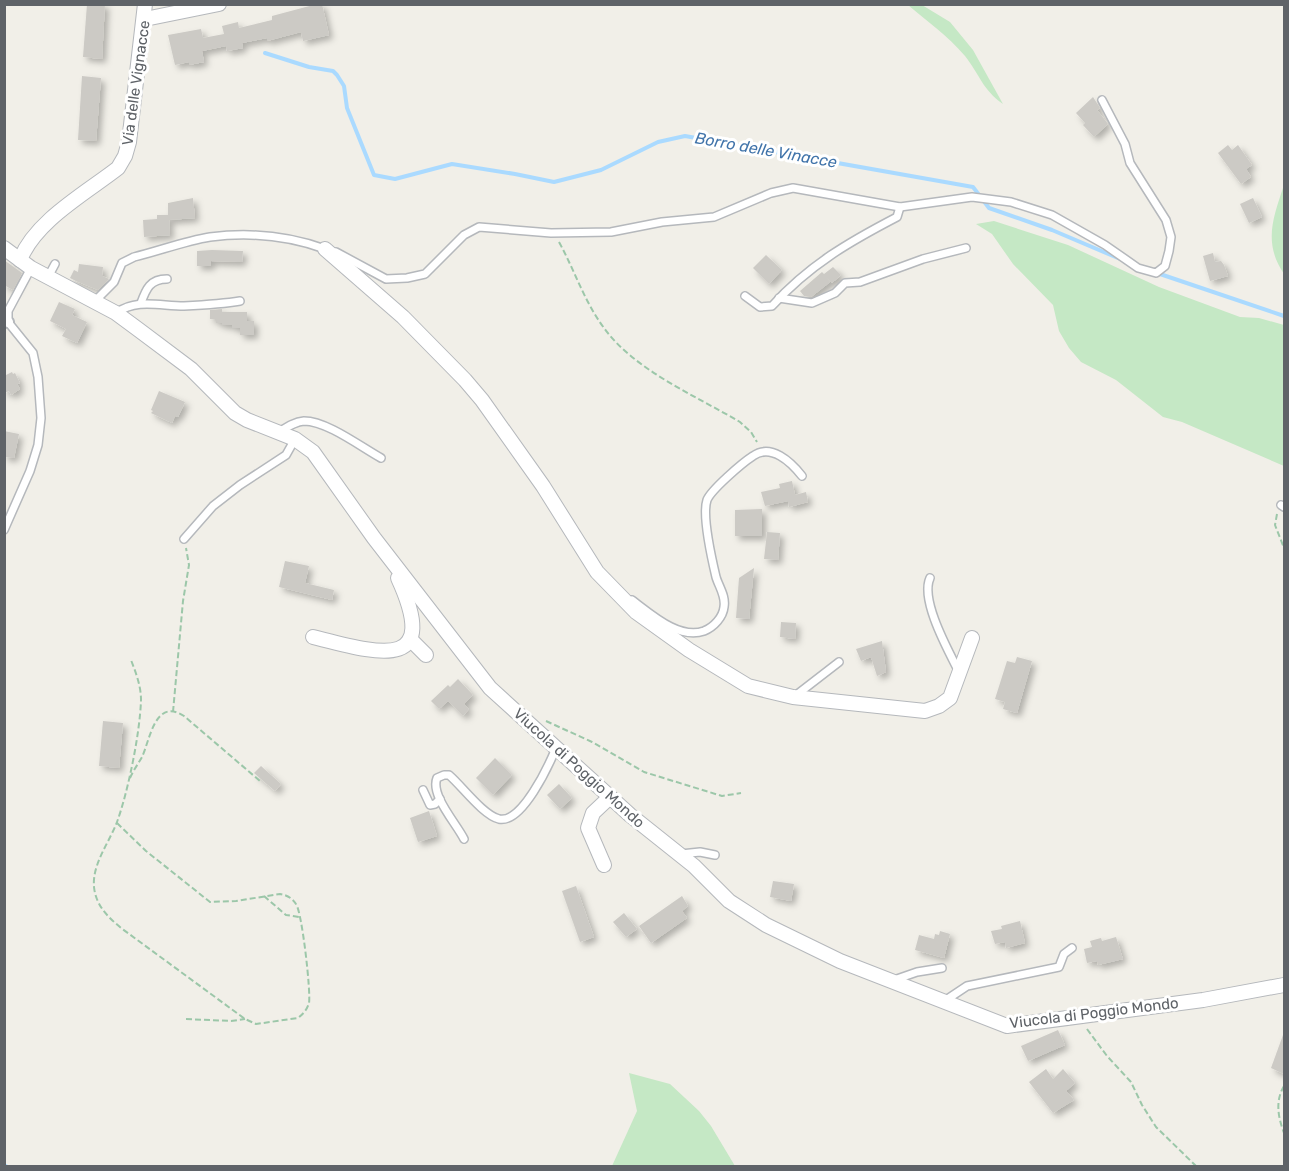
<svg xmlns="http://www.w3.org/2000/svg" width="1289" height="1171" viewBox="0 0 1289 1171" font-family="Rubik,sans-serif">
<style>
.green{fill:#c5e8c5}
.lines{fill:none;stroke-linecap:round;stroke-linejoin:round}
.stream{stroke:#aadaff;stroke-width:4}
.building{fill:#cccac5;filter:url(#shadow)}
.service-casing{stroke:#b5b8bc;stroke-width:10}
.pedestrian-casing{stroke:#b5b8bc;stroke-width:14}
.minor-casing{stroke:#b5b8bc;stroke-width:16}
.path{stroke:#9cc7a9;stroke-width:2;stroke-dasharray:6 3;stroke-linecap:butt}
.service{stroke:#fff;stroke-width:7}
.pedestrian{stroke:#fff;stroke-width:10}
.minor{stroke:#fff;stroke-width:14}
.labels{text-anchor:middle;dominant-baseline:central;stroke-width:6;stroke-linejoin:round;paint-order:stroke}
.street-label{font-size:15px;fill:#5f6368;stroke:#fff}
.water-label{font-size:16px;font-style:italic;fill:#4174aa;stroke:#fff}
</style>
<defs>
<filter id="shadow"><feDropShadow dx="4" dy="4" stdDeviation="3" flood-color="#0004"/></filter>
</defs>
<rect width="100%" height="100%" fill="#f1efe8"/>
<g class="green">
<path d="M908,5H922L950,22L973,50L1003,104C982,89 980,75 965,56C948,36 927,21 908,5Z"/>
<path d="M1284,185V274C1263,243 1273,218 1284,185Z"/>
<path d="M994,221L1068,245L1159,287L1240,317L1259,318L1284,325V466L1182,422L1163,417L1116,380L1081,362L1069,348L1059,331L1053,305L1013,264L992,234L976,224Z"/>
<path d="M629,1073L670,1084L699,1111L711,1126L735,1166H612L637,1111Z"/>
</g>
<g class="lines">
<g class="stream">
<path d="M265,53L309,67L333,71L337,75L344,86L347,108L374,175L395,179L452,164L515,174L554,182L601,170L658,142L685,136L973,187L989,208L1052,230L1125,261"/>
<path d="M1157,273L1284,316"/>
<path d="M4,1165L6,1166"/>
</g>
</g>
<g class="building">
<path d="M87,4H105L102,59L83,57Z"/>
<path d="M317,4H322L329,35L303,41L301,32L267,41V38L242,43L243,48L227,51L226,46L202,51L204,62L189,65V62L175,65L168,35L201,29L203,38L224,34L222,26L238,22L239,28L272,20V16Z"/>
<path d="M82,76L101,78L96,141L78,140Z"/>
<path d="M1093,97L1100,108L1097,110L1108,124L1094,137L1083,125L1085,123L1076,113Z"/>
<path d="M1228,145L1232,150L1238,145L1252,165L1246,169L1251,177L1241,184L1218,153Z"/>
<path d="M193,198L195,218L169,220L170,235L144,237L143,220L157,219V215H168V203Z"/>
<path d="M1253,198L1262,217L1249,223L1240,204Z"/>
<path d="M212,250L243,251L242,262L211,261V266H197V251Z"/>
<path d="M1213,253L1215,262L1221,261L1224,265L1228,276L1210,281L1203,256Z"/>
<path d="M766,255L782,270L769,284L753,268Z"/>
<path d="M4,260L22,273L13,290L4,285Z"/>
<path d="M79,264L103,267L102,276L109,279L98,290L76,281L70,278L74,270L78,272Z"/>
<path d="M833,267L841,275L832,283L827,278L830,282L811,297L804,296L800,291L822,272L824,274Z"/>
<path d="M59,302L75,309L72,315L87,322L77,343L62,336L66,329L50,321Z"/>
<path d="M222,309V312H247V321H254V335H240V328H232V325H222V323H216V319H210V310Z"/>
<path d="M12,372L13,374L15,373L20,383L17,384L20,389L11,395L9,391L4,393V376Z"/>
<path d="M159,391L185,402L178,417L175,416L172,423L151,413L153,411L151,410Z"/>
<path d="M4,431L19,434L14,458L4,457Z"/>
<path d="M792,481L795,495L806,492L808,502L789,507L788,501L765,506L761,492L780,488L779,484Z"/>
<path d="M762,509V536H735V510Z"/>
<path d="M767,532L780,533L778,560L764,559Z"/>
<path d="M285,561L309,566L305,583L334,590L332,600L279,587Z"/>
<path d="M754,568L749,619L736,618L739,578Z"/>
<path d="M781,622L796,623L795,639L780,637Z"/>
<path d="M882,641L886,672L877,676L871,657L861,661L856,649Z"/>
<path d="M1017,657L1032,661L1017,713L1003,709L1005,702L995,699L1007,661L1015,663Z"/>
<path d="M458,679L473,695L464,704L469,709L463,716L448,701L439,709L431,701L448,685L450,687Z"/>
<path d="M103,721L123,723L119,768L99,766Z"/>
<path d="M495,758L512,775L493,795L476,778Z"/>
<path d="M261,766L281,784L275,791L254,773Z"/>
<path d="M559,784L572,798L560,809L547,795Z"/>
<path d="M429,811L437,836L418,842L410,818Z"/>
<path d="M773,881L794,884L791,901L770,897Z"/>
<path d="M576,886L594,937L580,942L562,891Z"/>
<path d="M682,896L688,906L682,911L687,918L651,943L639,926Z"/>
<path d="M624,913L637,929L626,937L613,922Z"/>
<path d="M1020,921L1025,943L1006,948L1005,942L995,944L991,931L1002,929L1001,926Z"/>
<path d="M940,931L950,934L944,958L915,950L919,935L934,939L935,934L939,935Z"/>
<path d="M1116,937L1123,959L1098,965L1097,961L1087,963L1084,949L1092,947L1090,941L1101,938L1102,941Z"/>
<path d="M1058,1030L1065,1045L1028,1061L1021,1046Z"/>
<path d="M1283,1035H1284V1074L1271,1068Z"/>
<path d="M1046,1069L1053,1079L1063,1069L1075,1083L1066,1091L1074,1100L1053,1113L1029,1082Z"/>
</g>
<g class="lines">
<g class="service-casing">
<g id="service">
<path d="M336,252L386,279L407,278L425,274L464,235L479,227L551,233L611,232L662,222L714,217L771,193L793,188L900,207L972,197L1011,202L1052,215L1105,245L1138,268L1156,273L1165,266L1169,251L1171,237L1166,220L1130,163L1125,144L1102,100"/>
<path d="M48,277L55,264"/>
<path d="M745,296L760,307L772,306C809,265 849,242 897,217L900,207"/>
<path d="M779,298L812,303L835,293L845,283L860,282L923,259L966,248"/>
<path d="M94,302L114,282L122,263L134,257C159,251 185,241 210,237C249,232 289,236 325,249"/>
<path d="M141,303C146,289 150,279 167,279"/>
<path d="M116,313C137,298 160,306 184,306C203,305 222,304 240,301"/>
<path d="M279,432C287,427 294,422 304,421C327,421 361,447 381,458"/>
<path d="M1281,505L1284,507"/>
<path d="M4,530L30,471L38,445L41,418L38,377L33,353L8,322V311L31,268"/>
<path d="M184,539L213,506L240,485L286,455L295,439"/>
<path d="M930,578C920,600 948,650 959,672"/>
<path d="M632,600C651,614 679,640 704,631C714,627 723,617 724,607C726,596 719,587 716,577C712,560 702,515 707,500C711,490 742,463 753,456C771,443 791,462 802,476"/>
<path d="M795,696L839,662"/>
<path d="M423,790L430,805L435,804L440,799"/>
<path d="M464,839C456,823 430,795 437,778L444,775H449C462,786 483,815 499,819C522,824 549,765 556,748"/>
<path d="M681,854L700,852L715,855"/>
<path d="M894,980L917,972L942,968"/>
<path d="M943,1002L967,986L1059,967L1064,954L1072,948"/>
</g>
</g>
<g class="pedestrian-casing">
<path id="pedestrian" d="M4,321L8,322"/>
</g>
<g class="minor-casing">
<g id="minor">
<path d="M145,19L219,4"/>
<path d="M4,248L31,268L116,313L139,330L191,369L235,413L247,420L295,439L313,452L374,538L490,688L630,815L694,866L729,901L766,925L840,961L1007,1026L1203,1000L1284,985"/>
<path d="M325,249L403,317L465,380L482,400L543,486L597,572L636,612L689,650L748,686L793,697L925,711L939,706L950,698L972,638"/>
<path d="M20,260C35,221 86,193 118,168L125,156L129,142L145,4"/>
<path d="M313,637C377,653 442,674 398,578"/>
<path d="M410,639L426,655"/>
<path d="M604,865L588,828L593,813L610,797"/>
</g>
</g>
<g class="path">
<path d="M559,242C575,271 584,301 604,328C634,370 696,396 740,422L751,432L757,442"/>
<path d="M1277,514L1275,525L1284,548"/>
<path d="M173,712L183,601L189,565L186,548"/>
<path d="M546,721L592,742L644,772L722,796L741,793"/>
<path d="M130,778C133,771 138,764 142,757C150,740 155,697 184,716L260,781"/>
<path d="M117,823L146,851L210,902L236,901L280,894C287,895 292,898 296,904C302,912 311,992 309,1003C307,1010 303,1014 298,1018L256,1024L245,1019L121,928C108,917 96,906 94,887C92,864 109,843 117,822C128,792 140,733 141,700C141,686 136,673 131,660"/>
<path d="M264,896L286,915L299,917"/>
<path d="M186,1019L231,1021L245,1019"/>
<path d="M1087,1029L1107,1056L1131,1082L1142,1105L1156,1127L1196,1166"/>
<path d="M1284,1086C1275,1101 1278,1117 1284,1133"/>
</g>
<use href="#service" class="service"/>
<use href="#pedestrian" class="pedestrian"/>
<use href="#minor" class="minor"/>
</g>
<g class="labels">
<g class="street-label">
<text transform="translate(136 83) rotate(-82)">Via delle Vignacce</text>
<text transform="translate(579 768) rotate(42)">Viucola di Poggio Mondo</text>
<text transform="translate(1094 1013) rotate(-7)">Viucola di Poggio Mondo</text>
</g>
<g class="water-label">
<text transform="translate(766 150) rotate(10)">Borro delle Vinacce</text>
</g>
</g>
<rect width="1289" height="1171" fill="none" stroke="#5f6368" stroke-width="12"/>
</svg>
